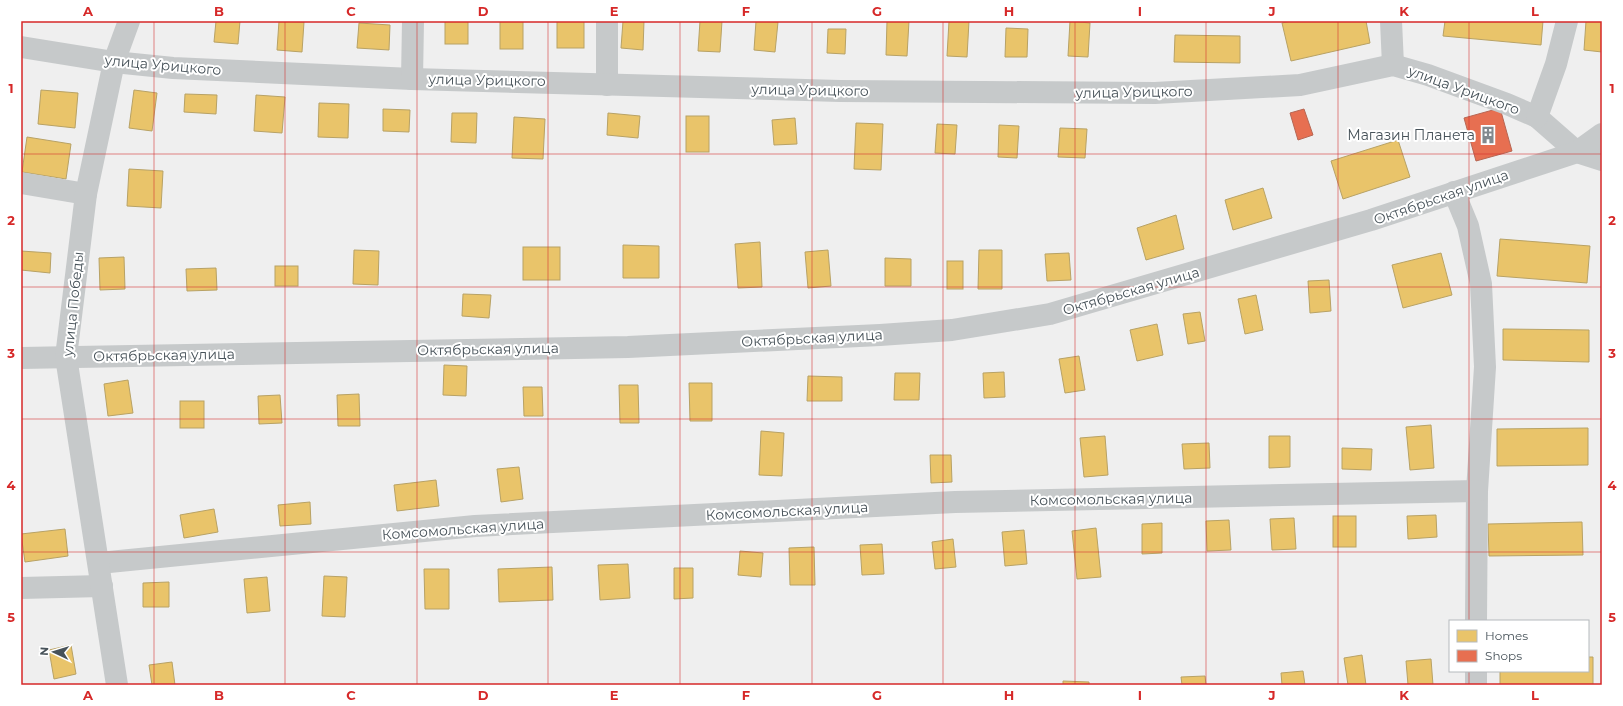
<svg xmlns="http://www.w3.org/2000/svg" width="1623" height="706" viewBox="0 0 1623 706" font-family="Montserrat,sans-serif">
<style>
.homes{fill:#e9c46a;stroke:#b8a265}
.shops{fill:#e76f51;stroke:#b76653}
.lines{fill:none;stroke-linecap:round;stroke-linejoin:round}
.minor{stroke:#c6c9ca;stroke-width:22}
.tertiary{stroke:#c6c9ca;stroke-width:22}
.grid{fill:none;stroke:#d62828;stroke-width:1;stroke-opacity:0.55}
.labels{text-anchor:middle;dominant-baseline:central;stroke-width:4;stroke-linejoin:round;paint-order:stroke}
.street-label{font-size:14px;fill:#475259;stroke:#fff}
.poi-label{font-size:14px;fill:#475259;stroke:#fff;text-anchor:end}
.neatline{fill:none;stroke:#d62828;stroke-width:1.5}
.grid-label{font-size:13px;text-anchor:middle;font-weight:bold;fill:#d62828}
</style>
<rect width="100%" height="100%" fill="#efefef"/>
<g class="homes">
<path d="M216,21H240L238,44L214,42Z"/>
<path d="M279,21L304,22L302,52L277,50Z"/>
<rect x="445" y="21" width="23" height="23"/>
<rect x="500" y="21" width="23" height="28"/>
<rect x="557" y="21" width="27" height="27"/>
<path d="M623,21H644L643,50L621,48Z"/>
<path d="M700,21H722L720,52L698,51Z"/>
<path d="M756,21L778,22L775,52L754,50Z"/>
<path d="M887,21H909L907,56L886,55Z"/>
<path d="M949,21H969L967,57L947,56Z"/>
<path d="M1070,21L1090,23L1088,57L1068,56Z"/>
<path d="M1291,21H1366L1370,43L1291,61L1282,23Z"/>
<path d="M1445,21H1543L1541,45L1443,36Z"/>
<path d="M1586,21H1602V52L1584,50Z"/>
<path d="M359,23L390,25L389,50L357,48Z"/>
<path d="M1006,28L1028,29L1027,57H1005Z"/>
<path d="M828,29H846L845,54L827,53Z"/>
<path d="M1175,35L1240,36V63L1174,62Z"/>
<path d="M41,90L78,93L75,128L38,124Z"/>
<path d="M134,90L157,93L152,131L129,128Z"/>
<path d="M185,94L217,95L216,114L184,112Z"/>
<path d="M256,95L285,97L282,133L254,131Z"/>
<path d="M319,103L349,104L348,138L318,137Z"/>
<path d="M383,109L410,110L409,132L383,131Z"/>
<path d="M452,113H477L476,143L451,142Z"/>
<path d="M608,113L640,116L638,138L607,135Z"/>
<rect x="686" y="116" width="23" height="36"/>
<path d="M514,117L545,119L543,159L512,158Z"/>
<path d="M795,118L797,144L774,145L772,120Z"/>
<path d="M856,123L883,124L881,170L854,169Z"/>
<path d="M937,124L957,125L955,154L935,153Z"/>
<path d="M999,125L1019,126L1017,158L998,157Z"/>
<path d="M1060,128L1087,129L1085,158L1058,157Z"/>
<path d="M27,137L71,144L66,179L22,172Z"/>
<path d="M1398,140L1410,177L1343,199L1331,161Z"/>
<path d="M129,169L163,171L161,208L127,206Z"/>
<path d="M1263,188L1272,218L1233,230L1225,200Z"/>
<path d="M1176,215L1184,249L1146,260L1137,228Z"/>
<path d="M1500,239L1590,246L1587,283L1497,276Z"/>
<path d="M760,242L762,287L738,288L735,244Z"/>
<path d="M623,245L659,246V278H623Z"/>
<rect x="523" y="247" width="37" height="33"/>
<path d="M354,250L379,251L378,285L353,284Z"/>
<path d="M828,250L831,286L808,288L805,252Z"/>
<path d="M979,250H1002V289H978Z"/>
<path d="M21,251L51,253L50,273L21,270Z"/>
<path d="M1069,253L1071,280L1047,281L1045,254Z"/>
<path d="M1441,253L1452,295L1403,308L1392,265Z"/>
<path d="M124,257L125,289L100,290L99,258Z"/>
<path d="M885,258L911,259V286H885Z"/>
<rect x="947" y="261" width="16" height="28"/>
<rect x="275" y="266" width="23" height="20"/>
<path d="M216,268L217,290L187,291L186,269Z"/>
<path d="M1329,280L1331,311L1310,313L1308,281Z"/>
<path d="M463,294L491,295L489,318L462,316Z"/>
<path d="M1256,295L1263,330L1245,334L1238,299Z"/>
<path d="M1200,312L1205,341L1188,344L1183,314Z"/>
<path d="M1157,324L1163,355L1137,361L1130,330Z"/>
<path d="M1503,329L1589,330V362L1503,360Z"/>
<path d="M1079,356L1085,390L1065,393L1059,359Z"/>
<path d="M444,365L467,366L466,396L443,395Z"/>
<path d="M1004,372L1005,397L984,398L983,373Z"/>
<path d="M895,373H920L919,400H894Z"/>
<path d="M808,376L842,377V401H807Z"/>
<path d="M128,380L133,413L108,416L104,384Z"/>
<path d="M689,383H712V421H690Z"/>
<path d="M619,385H638L639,423H620Z"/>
<path d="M523,387H542L543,416H524Z"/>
<path d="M359,394L360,426H338L337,395Z"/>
<path d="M280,395L282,423L259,424L258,396Z"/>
<rect x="180" y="401" width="24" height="27"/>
<path d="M1431,425L1434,468L1410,470L1406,427Z"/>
<path d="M1588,428V465L1497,466V429Z"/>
<path d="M761,431L784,433L782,476L759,475Z"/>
<path d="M1105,436L1108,475L1084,477L1080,438Z"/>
<path d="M1269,436H1290V467L1269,468Z"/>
<path d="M1209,443L1210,468L1184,469L1182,444Z"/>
<path d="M1342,448L1372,449L1371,470L1342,469Z"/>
<path d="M930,455H951L952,482L931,483Z"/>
<path d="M519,467L523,499L501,502L497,469Z"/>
<path d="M436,480L439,506L397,511L394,485Z"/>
<path d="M310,502L311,524L280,526L278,505Z"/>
<path d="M214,509L218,532L184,538L180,515Z"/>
<path d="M1436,515L1437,537L1408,539L1407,516Z"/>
<rect x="1333" y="516" width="23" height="31"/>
<path d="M1294,518L1296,549L1272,550L1270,519Z"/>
<path d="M1229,520L1231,550L1207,551L1206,521Z"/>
<path d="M1582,522L1583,555L1489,556L1488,524Z"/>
<path d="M1162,523V553L1142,554V524Z"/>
<path d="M1096,528L1101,577L1077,579L1072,531Z"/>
<path d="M65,529L68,556L25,562L21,534Z"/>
<path d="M1024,530L1027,564L1005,566L1002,532Z"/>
<path d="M953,539L956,567L935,569L932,542Z"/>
<path d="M882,544L884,574L862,575L860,545Z"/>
<path d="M814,547L815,585H790L789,548Z"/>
<path d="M740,551L763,553L761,577L738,575Z"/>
<path d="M628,564L630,598L600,600L598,565Z"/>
<path d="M552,567L553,600L499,602L498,569Z"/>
<path d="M674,568H693V598L674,599Z"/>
<path d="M424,569H449V609H425Z"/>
<path d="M324,576L347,577L345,617L322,616Z"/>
<path d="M267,577L270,611L247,613L244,579Z"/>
<path d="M169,582V607H143V583Z"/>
<path d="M71,645L76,674L54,679L49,650Z"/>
<path d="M1362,655L1366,685H1348L1344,658Z"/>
<path d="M1588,657H1593V685H1500V671H1588Z"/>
<path d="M1431,659L1433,685H1408L1406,661Z"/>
<path d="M172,662L175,685H152L149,665Z"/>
<path d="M1303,671L1305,685H1282L1281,673Z"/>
<path d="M1205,676L1206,685H1182L1181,677Z"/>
<path d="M1063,681L1089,682V685H1063Z"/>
</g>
<g class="shops">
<path d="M1500,108L1512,151L1476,161L1464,118Z"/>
<path d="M1304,109L1313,135L1298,140L1290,113Z"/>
</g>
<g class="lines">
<g class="minor">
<path d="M607,21V85"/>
<path d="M1391,21L1393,65"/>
<path d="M21,47L114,62L173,68L412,79L840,91L1155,93L1300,85L1393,65L1428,75L1507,104L1537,117L1577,152L1602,160"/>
<path d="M412,79L413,21"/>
<path d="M1537,117L1556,64L1567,21"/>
<path d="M21,183L86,194"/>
<path d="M1454,192L1468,226L1481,284L1485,367L1477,491L1476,621"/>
<path d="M21,358L628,347L880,335L952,330L1050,314L1371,220L1577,152L1602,134"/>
<path d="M99,563L475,526L955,502L1477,491"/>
<path d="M21,588L102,586"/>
<path d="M1476,685V671"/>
</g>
<path class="tertiary" d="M117,685L66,357L86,194L114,62L129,21"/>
</g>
<path class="grid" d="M154,21V685M285,21V685M417,21V685M548,21V685M680,21V685M812,21V685M943,21V685M1075,21V685M1206,21V685M1338,21V685M1469,21V621M21,154H1602M21,287H1602M21,419H1602M21,552H1602M1469,671V685"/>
<defs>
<g id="building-bare" transform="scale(1.38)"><path d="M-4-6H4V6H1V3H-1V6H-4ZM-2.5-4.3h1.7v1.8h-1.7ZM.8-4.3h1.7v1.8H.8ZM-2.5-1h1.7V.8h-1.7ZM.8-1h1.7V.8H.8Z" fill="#82898e" stroke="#fff" stroke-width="2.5" paint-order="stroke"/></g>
</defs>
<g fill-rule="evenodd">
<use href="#building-bare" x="1488" y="135"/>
</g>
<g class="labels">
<g class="street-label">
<text transform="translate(163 65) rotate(5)">улица Урицкого</text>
<text transform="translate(487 80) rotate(1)">улица Урицкого</text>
<text transform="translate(810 90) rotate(1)">улица Урицкого</text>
<text transform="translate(1464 90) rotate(20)">улица Урицкого</text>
<text transform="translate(1134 92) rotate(-1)">улица Урицкого</text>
<text transform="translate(1441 197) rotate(-19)">Октябрьская улица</text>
<text transform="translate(1131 291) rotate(-16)">Октябрьская улица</text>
<text transform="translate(73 304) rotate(-84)">улица Победы</text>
<text transform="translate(812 338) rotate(-3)">Октябрьская улица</text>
<text transform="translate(488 349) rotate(-1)">Октябрьская улица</text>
<text transform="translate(164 355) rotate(-1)">Октябрьская улица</text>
<text transform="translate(1111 499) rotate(-1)">Комсомольская улица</text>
<text transform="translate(787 511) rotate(-3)">Комсомольская улица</text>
<text transform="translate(463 529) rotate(-4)">Комсомольская улица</text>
</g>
<g class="poi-label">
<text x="1475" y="135">Магазин Планета</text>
</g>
</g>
<rect width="1623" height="706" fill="none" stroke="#ffffff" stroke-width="44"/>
<rect x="1449" y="620" width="140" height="52" fill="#ffffff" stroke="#b5babd"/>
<rect x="1457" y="630" width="20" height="12" fill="#e9c46a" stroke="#b5babd"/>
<text x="1485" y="640" font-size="12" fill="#475259">Homes</text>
<rect x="1457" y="650" width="20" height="12" fill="#e76f51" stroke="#b5babd"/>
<text x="1485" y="660" font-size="12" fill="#475259">Shops</text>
<g transform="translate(54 652) rotate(274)" stroke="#ffffff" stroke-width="3" paint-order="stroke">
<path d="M0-3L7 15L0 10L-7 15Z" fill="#475259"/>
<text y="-6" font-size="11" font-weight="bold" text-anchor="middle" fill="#475259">N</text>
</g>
<rect x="22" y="22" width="1579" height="662" class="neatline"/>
<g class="grid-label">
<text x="88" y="16">A</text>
<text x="219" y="16">B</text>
<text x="351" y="16">C</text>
<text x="483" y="16">D</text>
<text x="614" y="16">E</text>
<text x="746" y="16">F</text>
<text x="877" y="16">G</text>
<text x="1009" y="16">H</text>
<text x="1140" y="16">I</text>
<text x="1272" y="16">J</text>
<text x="1404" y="16">K</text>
<text x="1535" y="16">L</text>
<text x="11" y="93">1</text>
<text x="1612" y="93">1</text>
<text x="11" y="225">2</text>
<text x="1612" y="225">2</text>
<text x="11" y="358">3</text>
<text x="1612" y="358">3</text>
<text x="11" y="490">4</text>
<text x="1612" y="490">4</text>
<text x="11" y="622">5</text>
<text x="1612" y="622">5</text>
<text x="88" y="700">A</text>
<text x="219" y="700">B</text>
<text x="351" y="700">C</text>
<text x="483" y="700">D</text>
<text x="614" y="700">E</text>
<text x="746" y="700">F</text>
<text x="877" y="700">G</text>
<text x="1009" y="700">H</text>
<text x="1140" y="700">I</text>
<text x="1272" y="700">J</text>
<text x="1404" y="700">K</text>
<text x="1535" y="700">L</text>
</g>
</svg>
